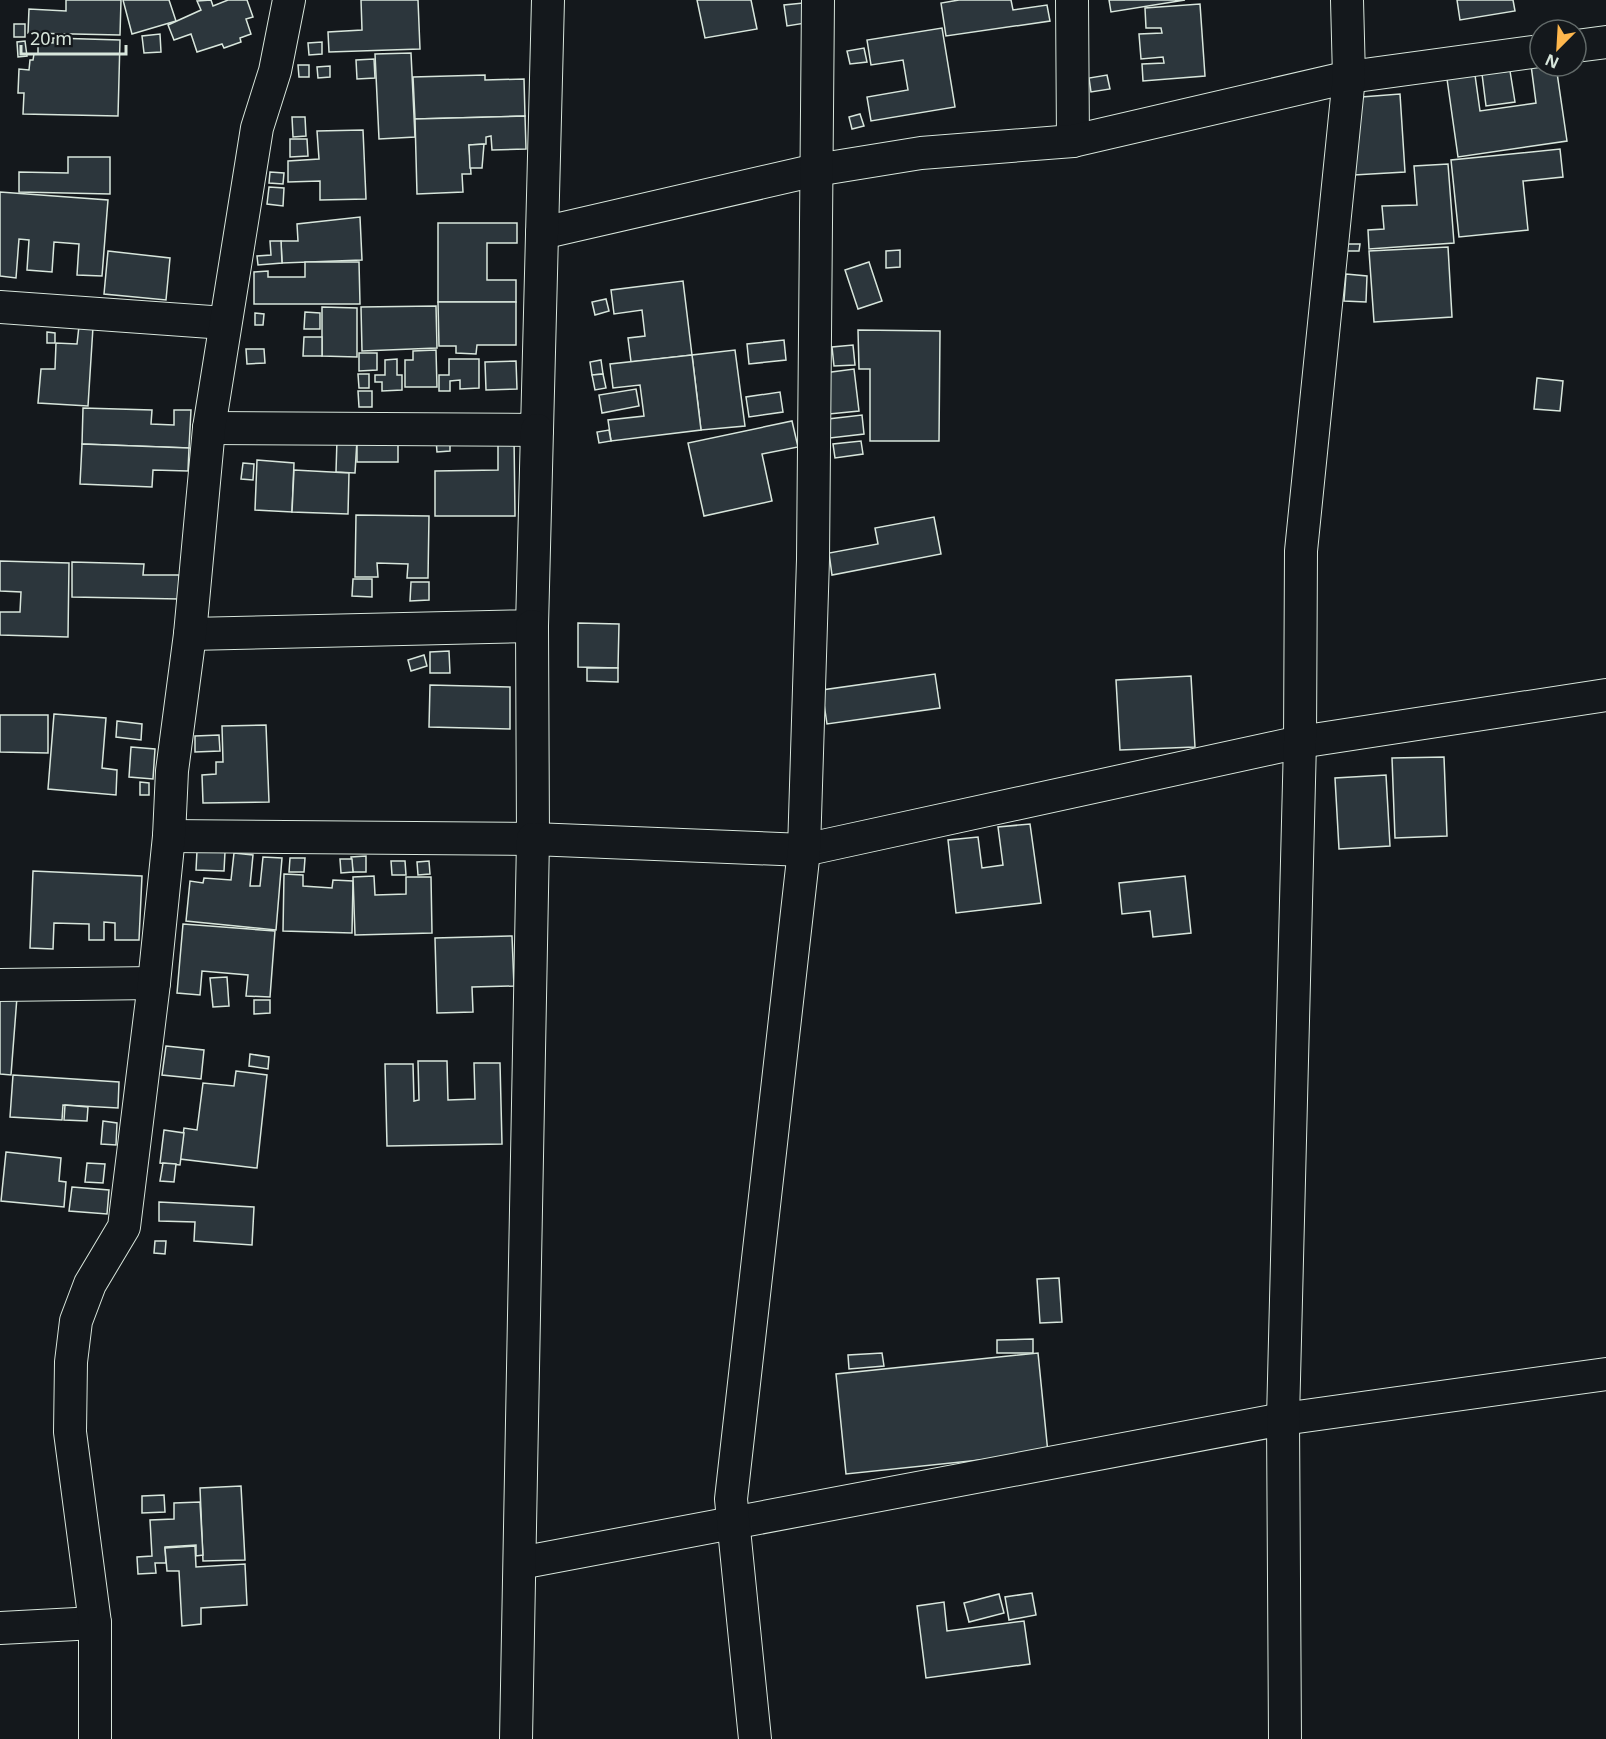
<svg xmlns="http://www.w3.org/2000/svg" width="1606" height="1739" viewBox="0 0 1606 1739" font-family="'Noto Sans',sans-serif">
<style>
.building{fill:#2c363c;stroke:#d8e6dc;stroke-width:1.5}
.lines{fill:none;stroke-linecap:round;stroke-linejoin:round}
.street-casing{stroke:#d8e6dc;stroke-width:34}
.street{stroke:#14181c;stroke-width:32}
</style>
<rect width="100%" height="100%" fill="#14181c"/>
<g class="building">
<path d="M66,0H121L120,35L28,33L29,9L66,11Z"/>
<path d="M123,0H169L176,21L132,34Z"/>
<path d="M211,0L213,6L228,0H247L253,17L246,19L251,34L240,38L241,42L224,48L222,44L197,52L191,34L174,40L168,25L201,10L197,1Z"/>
<path d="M361,0H418L420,49L329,52L328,32L362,30Z"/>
<path d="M697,0H751L757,29L705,38Z"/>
<path d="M959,0H1011L1013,10L1047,5L1050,21L946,36L941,3Z"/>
<path d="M1109,0H1185L1111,12Z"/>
<path d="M1457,0H1513L1515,11L1460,20Z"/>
<path d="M803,3L806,23L787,26L784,5Z"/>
<path d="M1200,4L1205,76L1143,81L1142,64L1164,63L1163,57L1141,59L1139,34L1162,33L1161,28H1146L1145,8Z"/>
<rect x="14" y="24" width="11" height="13"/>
<path d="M942,28L955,107L871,121L867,97L908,90L903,60L871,65L867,40Z"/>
<path d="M160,34L161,52L144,53L142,36Z"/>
<path d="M53,38L120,40L118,116L23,114L24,93H18L19,69L29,70L30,60H33L34,54H38V42L53,43Z"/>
<path d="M25,41L27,56L18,57L17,42Z"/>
<path d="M322,42V54L309,55L308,43Z"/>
<path d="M864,48L867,62L850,64L847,51Z"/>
<path d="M411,53L415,137L379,139L375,54Z"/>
<path d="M374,59L375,78L357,79L356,60Z"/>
<path d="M298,65H309V77H299Z"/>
<path d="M1531,65L1556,66L1567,141L1458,157L1447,79L1475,75L1480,111L1536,103Z"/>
<path d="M330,66V77L318,78L317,67Z"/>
<path d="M1510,71L1515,102L1486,106L1482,74Z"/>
<path d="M485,75V80L524,79L525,116L415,119L413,77Z"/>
<path d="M1107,75L1110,89L1091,92L1089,78Z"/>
<path d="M1400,94L1405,172L1354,175L1348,98Z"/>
<path d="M860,114L864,126L852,129L849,117Z"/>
<path d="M525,116L526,149L492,150L491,136L486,137V144L469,145L471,174H462L463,192L417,194L415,119Z"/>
<path d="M292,117H305L306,136L293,137Z"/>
<path d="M363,130L366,199L320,200V181L288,182V161L319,159L317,131Z"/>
<path d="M290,139H307L308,156L290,157Z"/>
<path d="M484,144L482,168H470L469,145Z"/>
<path d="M1560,149L1563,177L1523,181L1528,230L1459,237L1451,160Z"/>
<path d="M68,157H110V194L19,192V172L68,173Z"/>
<path d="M1448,164L1454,243L1369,249L1368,230L1384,229L1382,206L1417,205L1414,166Z"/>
<path d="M270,172L284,173L283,184L269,183Z"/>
<path d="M269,187L284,188L283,206L267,204Z"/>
<path d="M0,192L108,200L102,276L77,275L79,244L54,242L52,272L27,270L29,240L19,239L16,278L0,276Z"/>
<path d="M360,217L362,260L282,263L281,241H298L297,224Z"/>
<path d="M438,223H517V243H487V280H516V302H438Z"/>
<path d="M270,241H281L282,263L258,265L257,256L271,255Z"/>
<path d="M1345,244H1360L1359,251H1345Z"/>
<path d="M1448,247L1452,317L1374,322L1369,251Z"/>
<path d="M900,250V267L886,268V251Z"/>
<path d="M108,251L170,258L166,300L104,294Z"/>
<path d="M305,262H359L360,304H254V272L268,271V277H305Z"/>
<path d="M869,262L882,301L858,309L845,270Z"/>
<path d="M1346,274L1367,276L1366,302L1344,301Z"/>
<path d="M683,281L692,355L631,362L628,338L645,336L642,310L614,314L611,290Z"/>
<path d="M606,299L609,311L595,315L592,302Z"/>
<path d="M438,302H516V345H477L476,354L456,353V346H439Z"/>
<path d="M436,306L437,348L362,351L361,307Z"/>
<path d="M322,307L357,308V357L322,356Z"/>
<path d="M305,312L320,313V329H304Z"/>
<path d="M255,313L264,314L263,325H255Z"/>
<path d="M79,326L93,327L88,406L38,403L41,369H55L56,343L77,344Z"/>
<path d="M858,330L940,331L939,441H870V369H859Z"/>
<path d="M47,332L55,333V343H47Z"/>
<path d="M304,337H322V356H303Z"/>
<path d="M784,340L786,360L749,364L747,344Z"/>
<path d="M853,345L855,365L834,366L832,347Z"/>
<path d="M246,349H264L265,363L247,364Z"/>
<path d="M436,350L437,387H405V360H413V351Z"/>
<path d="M735,350L745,426L701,430L692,355Z"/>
<path d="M359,353H377V370L359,371Z"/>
<path d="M692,355L701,430L611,441L608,420L644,416L640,385L613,388L610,364Z"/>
<path d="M397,359V375H402V390L382,391V382H375V375H385V360Z"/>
<path d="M449,359H479V388L460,389V380L450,381V391H439V375H449Z"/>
<path d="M601,360L603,374L592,375L590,362Z"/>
<path d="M516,361L517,389L486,390L485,362Z"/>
<path d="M854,369L859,411L829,414L824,373Z"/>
<path d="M358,374H369V388H359Z"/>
<path d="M603,374L606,388L595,390L592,375Z"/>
<path d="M1537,378L1563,381L1560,411L1534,409Z"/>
<path d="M636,389L639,406L602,413L599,395Z"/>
<path d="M358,391H372V407H359Z"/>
<path d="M780,392L783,412L749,417L746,397Z"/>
<path d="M83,408L152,410L151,424L174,425V410H191L189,448L82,444Z"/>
<path d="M862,415L864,434L830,438L828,419Z"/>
<path d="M792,421L798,447L762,454L772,501L704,516L688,443Z"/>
<path d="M609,430L611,441L599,443L597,432Z"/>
<path d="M514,436L515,516H435V471L498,470V437Z"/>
<path d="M337,439L357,440L355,473L336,472Z"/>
<path d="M436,439H450V451L437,452Z"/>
<path d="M861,441L863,454L835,458L833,444Z"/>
<rect x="357" y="442" width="41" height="20"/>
<path d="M82,444L189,448L188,471L153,470L152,487L80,484Z"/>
<path d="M257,460L294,463L292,512L255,510Z"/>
<path d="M243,463L254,464L253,480L241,479Z"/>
<path d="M294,470L349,473L348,514L292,512Z"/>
<path d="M356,515L429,516L428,578H407L408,564L377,563L378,577H355Z"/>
<path d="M934,517L941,554L832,575L829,553L878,544L875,528Z"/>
<path d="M0,561L69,563L68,637L0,635V612H20L21,592L0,591Z"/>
<path d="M72,562L144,564L143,575H179V599L72,597Z"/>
<path d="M353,579H372V597L352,596Z"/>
<path d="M411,582H429V600L410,601Z"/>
<path d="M578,623L619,624L618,668L578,667Z"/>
<path d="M449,651L450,673H430V652Z"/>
<path d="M424,655L427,666L411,671L408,660Z"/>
<path d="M587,668H618V682L587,681Z"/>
<path d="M935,674L940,708L827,724L822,690Z"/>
<path d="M1191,676L1195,747L1120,750L1116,680Z"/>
<path d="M430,685L510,687V729L429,727Z"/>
<path d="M54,714L106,718L102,768L117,770L116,795L48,789Z"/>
<path d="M0,715H48V753L0,752Z"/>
<path d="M117,721L142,724L141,740L116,737Z"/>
<path d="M266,725L269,802L203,803L202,775L216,774V762H223L222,726Z"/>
<path d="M219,735L220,751L195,752V736Z"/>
<path d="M131,747L155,749L153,779L129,777Z"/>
<path d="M1444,757L1447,836L1395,838L1392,758Z"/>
<path d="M1386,775L1390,846L1339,849L1335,778Z"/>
<path d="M140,782L149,783V795H140Z"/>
<path d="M1030,824L1041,903L956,913L948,840L978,837L982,868L1003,865L998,827Z"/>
<path d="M197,851L225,852L224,871L196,870Z"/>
<path d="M234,853L253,855L250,886H260L263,857L282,858L276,930L186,921L190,881L203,883L204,878L231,880Z"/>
<path d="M366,856V872H353L351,857Z"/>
<path d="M290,858H305L304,872H289Z"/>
<path d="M340,859H352L353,872L341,873Z"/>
<path d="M391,861H405L406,875H392Z"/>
<path d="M429,861L430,874L418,875L417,862Z"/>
<path d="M33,871L142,876L139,940H115V923L104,922V940H89V924L54,923L53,949L30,948Z"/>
<path d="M284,874L303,875V886L332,888L333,880L353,881L352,933L283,931Z"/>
<path d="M374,876L375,895L406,894V877H431L432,933L355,935L353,877Z"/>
<path d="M1185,876L1191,933L1153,937L1150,911L1122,914L1119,883Z"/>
<path d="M183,924L275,931L270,997L246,996L248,975L202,971L200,995L177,993Z"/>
<path d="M512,936L514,986L472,987L473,1012L437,1013L435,938Z"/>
<path d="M227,977L229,1006L213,1007L210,978Z"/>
<path d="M0,996L17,997L11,1075L0,1074Z"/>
<path d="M254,1000H270V1013L254,1014Z"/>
<path d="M166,1046L204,1050L201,1079L162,1075Z"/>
<path d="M250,1054L269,1057L268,1069L249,1066Z"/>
<path d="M418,1061H447L448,1100L475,1099L474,1063H500L502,1144L387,1146L385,1064H413L414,1101L419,1100Z"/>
<path d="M236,1071L267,1075L257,1168L180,1159L184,1128L197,1130L203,1083L234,1086Z"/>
<path d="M13,1075L119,1082L118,1108L63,1105L62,1120L10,1117Z"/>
<path d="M65,1105L88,1107L87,1121L64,1120Z"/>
<path d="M103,1121L117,1123L116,1145L101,1144Z"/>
<path d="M164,1130L184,1133L180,1165L160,1163Z"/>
<path d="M6,1152L61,1158L59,1181L66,1182L64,1207L1,1201Z"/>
<path d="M87,1163L105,1164L103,1183L85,1182Z"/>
<path d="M163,1163L176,1164L174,1182L160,1181Z"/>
<path d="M72,1187L109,1190L107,1214L69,1211Z"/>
<path d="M159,1202L254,1207L252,1245L194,1241L195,1222L159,1221Z"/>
<path d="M155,1241H166L165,1254L154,1253Z"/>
<path d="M1059,1278L1062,1322L1040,1323L1037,1279Z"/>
<path d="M1033,1339V1353H997V1340Z"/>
<path d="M882,1353L884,1366L849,1369L848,1355Z"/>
<path d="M1038,1353L1048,1453L846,1474L836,1374Z"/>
<path d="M241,1486L245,1560L203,1561L200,1488Z"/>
<path d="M164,1495L165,1512L142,1513V1496Z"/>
<path d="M200,1502L203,1555L196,1556V1545L165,1547L166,1563H155L156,1573L138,1574L137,1557L152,1556L150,1520L174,1519V1503Z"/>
<path d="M195,1546L196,1567L245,1564L247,1605L201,1608V1624L182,1626L179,1571H167L165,1548Z"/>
<path d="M1032,1593L1036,1615L1009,1620L1005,1597Z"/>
<path d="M999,1594L1004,1613L969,1622L964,1603Z"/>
<path d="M944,1602L947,1631L1024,1621L1030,1664L926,1678L917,1606Z"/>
</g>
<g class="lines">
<g class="street-casing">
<g id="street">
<path d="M1072,0L1073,141"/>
<path d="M1576,46L1606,42"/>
<path d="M542,233L816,170L921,153L1073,141L1349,77L1540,51"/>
<path d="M0,307L225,323"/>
<path d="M209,428L537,430L548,0"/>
<path d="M190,634L532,626L537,430"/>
<path d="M169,836L533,839L532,626"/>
<path d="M0,985L154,983"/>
<path d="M520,1563L1283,1419L1606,1374"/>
<path d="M0,1628L95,1623"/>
<path d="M95,1739V1623L70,1432L71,1362L76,1321L90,1284L124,1227L154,983L169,836L172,771L190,634L209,428L257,128L275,71L289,0"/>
<path d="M516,1739L533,839L804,850L1300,742L1606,695"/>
<path d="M755,1739L731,1499L804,850L813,559L818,0"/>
<path d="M1285,1739L1283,1419L1300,742L1301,551L1349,77L1347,0"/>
</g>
</g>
<use href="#street" class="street"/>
</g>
<g transform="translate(1558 48) rotate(204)"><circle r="28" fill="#14181c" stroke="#626a69" stroke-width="1.5"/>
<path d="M0-4.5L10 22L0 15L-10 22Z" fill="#ffb74d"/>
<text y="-9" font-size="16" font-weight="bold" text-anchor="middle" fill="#d8e6dc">N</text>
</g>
<path d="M21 45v9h105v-9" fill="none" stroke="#d8e6dc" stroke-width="3"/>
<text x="30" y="45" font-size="18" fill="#d8e6dc" stroke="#14181c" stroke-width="4.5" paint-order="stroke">20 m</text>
</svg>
